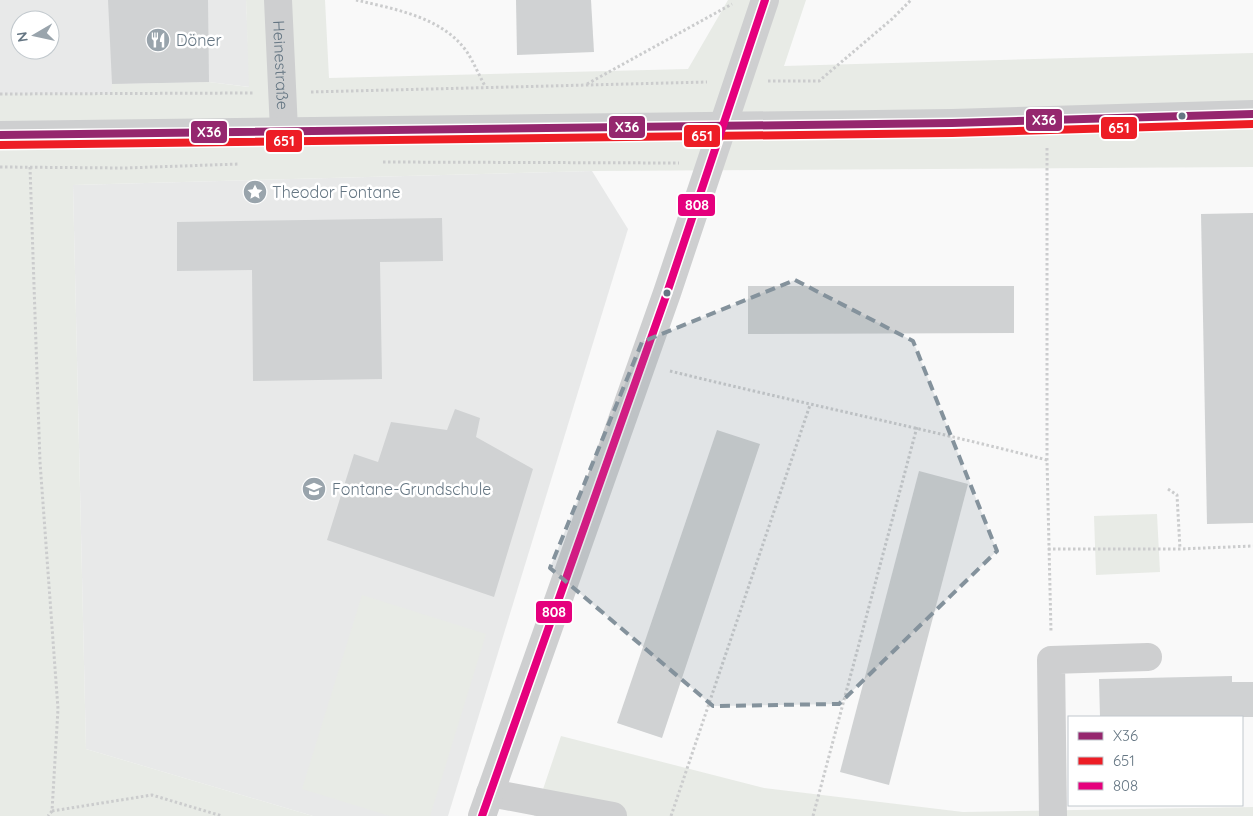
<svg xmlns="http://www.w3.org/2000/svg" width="1253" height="816" viewBox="0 0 1253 816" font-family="Quicksand,sans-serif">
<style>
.built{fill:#e8e9e9;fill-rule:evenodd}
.green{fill:#e8ebe6}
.building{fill:#d0d2d3}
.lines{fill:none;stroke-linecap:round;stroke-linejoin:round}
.path{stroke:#cbcccd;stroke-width:3;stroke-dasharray:2.5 2.5;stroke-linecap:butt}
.minor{stroke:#cecfd0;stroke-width:28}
.bus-1-casing{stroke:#fff;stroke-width:11}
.bus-2-casing{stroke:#fff;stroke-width:11}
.bus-3-casing{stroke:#fff;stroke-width:11}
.bus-1{stroke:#95276e;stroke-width:8}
.bus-2{stroke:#ed1d25;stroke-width:8}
.bus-3{stroke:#e5007d;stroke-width:8}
.marked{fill:#84929c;fill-opacity:0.2;stroke:#84929c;stroke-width:4;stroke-dasharray:10 6;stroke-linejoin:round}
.bus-dot{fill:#657683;stroke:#fff;stroke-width:2}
.labels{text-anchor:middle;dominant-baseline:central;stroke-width:5;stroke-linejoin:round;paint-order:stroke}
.poi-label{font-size:16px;fill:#657683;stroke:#fff;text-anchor:start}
.street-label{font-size:16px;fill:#657683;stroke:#fff}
.line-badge{stroke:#fff;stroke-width:2}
.badge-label{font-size:14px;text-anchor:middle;font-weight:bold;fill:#fff}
</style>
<rect width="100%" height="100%" fill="#f9f9f9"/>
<g class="built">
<path d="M0,0H246L250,87L209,82L112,84V94H0ZM20,20H50V50H20Z"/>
<path d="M592,171L628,229L448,816H313L86,749L73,185Z"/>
</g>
<g class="green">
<path d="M246,0H325L329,78L688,69L728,0H806L784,66L1253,53V167L592,171L73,185L86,749L313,816H0V94H111L112,84L209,82L249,87Z"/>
<path d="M1157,514L1160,572L1096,575L1094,516Z"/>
<path d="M362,595L486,634L430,816H390L302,789Z"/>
<path d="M561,736L764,788L963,812L1253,807V816H534Z"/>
</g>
<g class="building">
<path d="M108,0H208L209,82L112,84Z"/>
<path d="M516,0H591L594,52L517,55Z"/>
<path d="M1253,213V523L1207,524L1201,214Z"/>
<path d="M442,218L443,261L380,262L382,379L253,381L252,270L177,271V222Z"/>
<path d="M748,286H1014V333L748,334Z"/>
<path d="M455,409L480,418L476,437L533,469L494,597L327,540L354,454L378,462L391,422L447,430Z"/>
<path d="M717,430L760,444L662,738L617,723Z"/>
<path d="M919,471L968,484L889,785L840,772Z"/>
<path d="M1232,676V682H1253V717H1100L1099,679Z"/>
</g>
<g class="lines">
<g class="path">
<path d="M356,0C394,9 443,17 467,52C474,63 479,75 485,86"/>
<path d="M768,81H819L892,19L911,0"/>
<path d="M587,84L732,4"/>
<path d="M311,92L707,82"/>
<path d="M0,94L254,93"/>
<path d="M1047,148V460L1051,632"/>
<path d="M383,162L679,163"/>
<path d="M0,167L125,168L239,164"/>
<path d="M30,167L40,462L58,709L52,811L48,816"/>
<path d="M670,371C796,402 922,428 1047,460"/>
<path d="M1168,489L1177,495L1180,549"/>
<path d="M1048,549H1180L1253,546"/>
<path d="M52,811L152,795L222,816"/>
<path d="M671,816L810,405"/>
<path d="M813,816L917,427"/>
</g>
<g class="minor">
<path id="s1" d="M278,0L284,130"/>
<path d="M0,135L952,123L1253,114"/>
<path d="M490,793L613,816"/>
<path d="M482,816L667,293L765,0"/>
<path d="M1053,816L1051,660L1148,657"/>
</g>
<g class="bus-1-casing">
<path id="bus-1" d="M0,135L952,123L1253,114"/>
</g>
<g class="bus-2-casing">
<path id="bus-2" d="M0,145L952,133L1253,124"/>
</g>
<g class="bus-3-casing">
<path id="bus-3" d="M482,816L667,293L765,0"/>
</g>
<use href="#bus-1" class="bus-1"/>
<use href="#bus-2" class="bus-2"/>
<use href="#bus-3" class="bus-3"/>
</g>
<path class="marked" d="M795,280L913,341L997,551L839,704L713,706L550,568L642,342Z"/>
<defs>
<g id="restaurant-disc" transform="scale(1.25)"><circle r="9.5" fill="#99a4ac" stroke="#fff"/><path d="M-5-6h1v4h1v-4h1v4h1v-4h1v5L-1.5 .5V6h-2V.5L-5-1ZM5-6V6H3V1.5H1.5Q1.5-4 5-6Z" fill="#fff"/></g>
<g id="sight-disc" transform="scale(1.25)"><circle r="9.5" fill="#99a4ac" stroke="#fff"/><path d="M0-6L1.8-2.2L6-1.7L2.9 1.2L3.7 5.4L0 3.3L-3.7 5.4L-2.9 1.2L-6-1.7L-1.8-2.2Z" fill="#fff"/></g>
<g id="school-disc" transform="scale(1.25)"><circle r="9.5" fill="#99a4ac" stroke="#fff"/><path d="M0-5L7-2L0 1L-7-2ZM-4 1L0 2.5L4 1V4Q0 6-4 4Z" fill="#fff"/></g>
</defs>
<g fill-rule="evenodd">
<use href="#restaurant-disc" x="158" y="40"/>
<use href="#sight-disc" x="255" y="192"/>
<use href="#school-disc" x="314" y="489"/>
</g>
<g class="bus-dot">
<circle cx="1182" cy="116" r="4.5"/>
<circle cx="667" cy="293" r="4.5"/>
</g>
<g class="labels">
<g class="poi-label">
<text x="176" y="40">Döner</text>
<text x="272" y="192">Theodor Fontane</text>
<text x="332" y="489">Fontane-Grundschule</text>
</g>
<g class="street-label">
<text stroke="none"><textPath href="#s1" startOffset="65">Heinestraße</textPath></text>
</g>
</g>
<g class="line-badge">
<rect x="1025" y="108" width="38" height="24" rx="5" fill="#95276e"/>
<rect x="608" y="115" width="38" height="24" rx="5" fill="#95276e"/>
<rect x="1100" y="116" width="38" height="24" rx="5" fill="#ed1d25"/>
<rect x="190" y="120" width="38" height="24" rx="5" fill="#95276e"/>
<rect x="683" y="124" width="38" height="24" rx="5" fill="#ed1d25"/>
<rect x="265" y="129" width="38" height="24" rx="5" fill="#ed1d25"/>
<rect x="677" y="193" width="39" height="24" rx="5" fill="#e5007d"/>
<rect x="535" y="600" width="38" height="24" rx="5" fill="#e5007d"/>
</g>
<g class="badge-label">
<text x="1044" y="125">X36</text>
<text x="627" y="132">X36</text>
<text x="1119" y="133">651</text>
<text x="209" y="137">X36</text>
<text x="702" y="141">651</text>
<text x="284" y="146">651</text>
<text x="697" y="210">808</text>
<text x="554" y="617">808</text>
</g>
<rect x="1068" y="716" width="175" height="90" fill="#ffffff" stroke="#c1c8cd"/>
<rect x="1078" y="732" width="25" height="8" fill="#95276e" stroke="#c1c8cd"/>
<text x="1113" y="741" font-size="15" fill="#657683">X36</text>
<rect x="1078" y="757" width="25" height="8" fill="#ed1d25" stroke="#c1c8cd"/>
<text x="1113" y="766" font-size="15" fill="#657683">651</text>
<rect x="1078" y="782" width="25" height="8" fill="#e5007d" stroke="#c1c8cd"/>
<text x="1113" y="791" font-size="15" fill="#657683">808</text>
<g transform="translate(35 35) rotate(261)"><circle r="24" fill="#ffffff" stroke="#c1c8cd"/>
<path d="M0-4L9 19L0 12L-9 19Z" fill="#99a4ac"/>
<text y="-8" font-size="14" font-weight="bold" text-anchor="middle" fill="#657683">N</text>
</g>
</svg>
